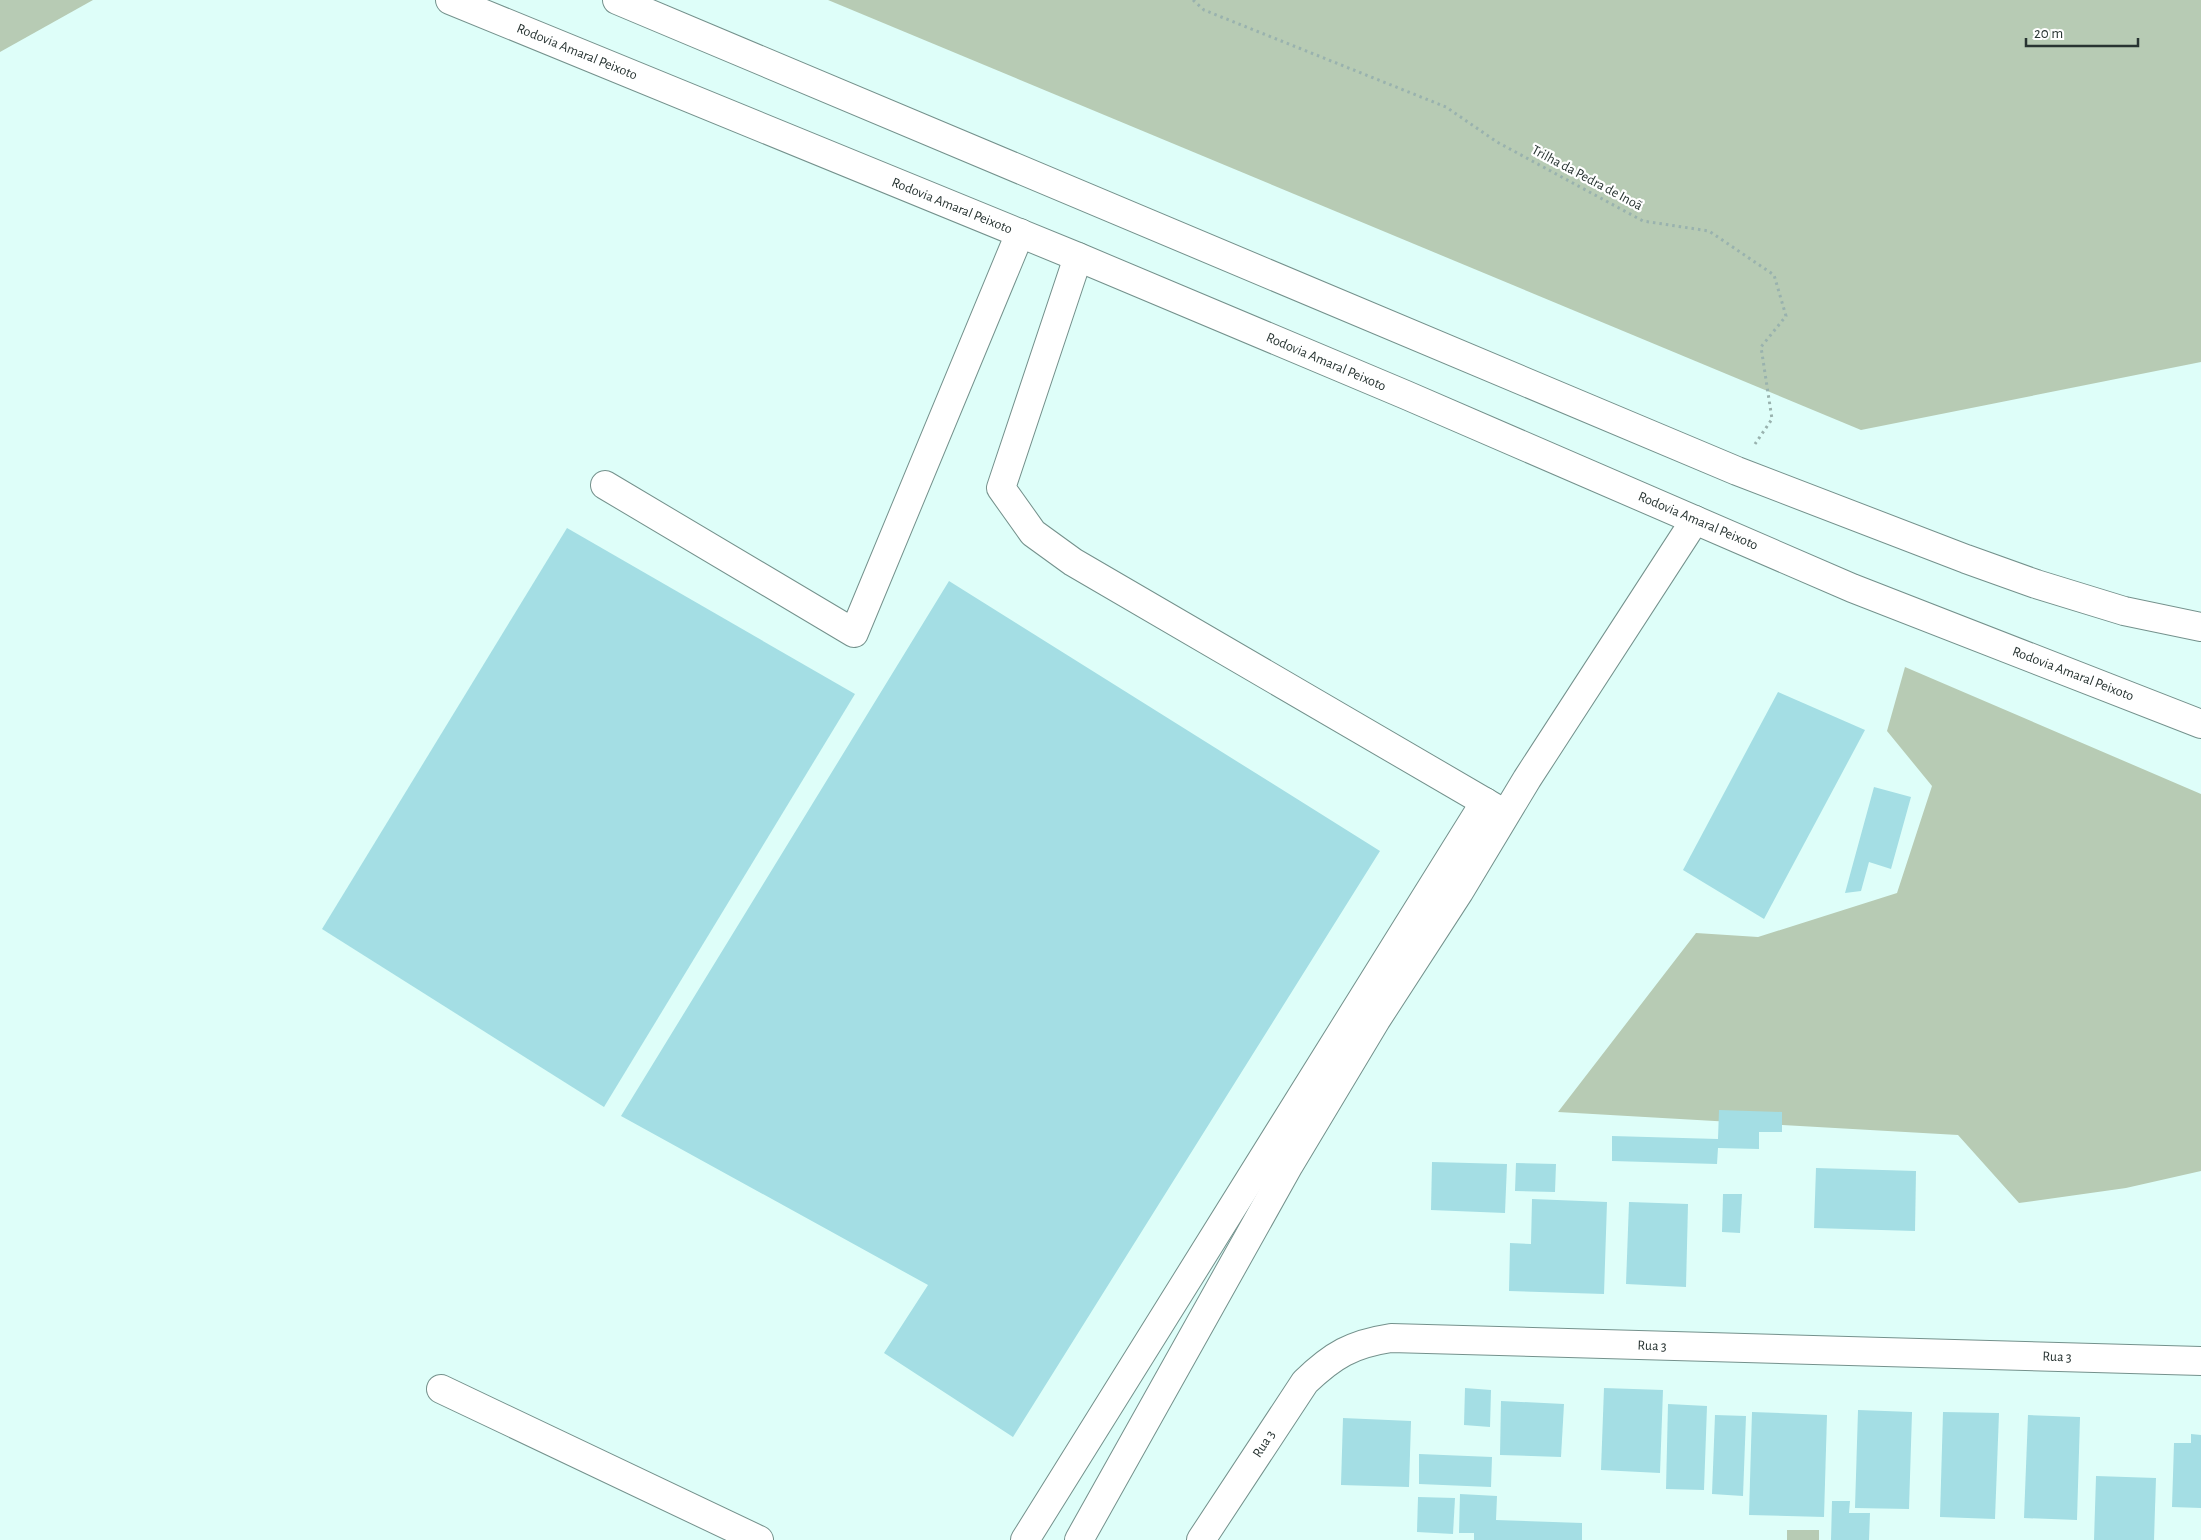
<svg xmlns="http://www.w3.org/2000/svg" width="2201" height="1540" viewBox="0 0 2201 1540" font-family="'Alegreya Sans',sans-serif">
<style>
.green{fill:#b7cbb4}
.building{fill:#a4dee4}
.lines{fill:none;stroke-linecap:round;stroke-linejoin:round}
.minor-casing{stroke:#74918c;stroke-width:30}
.highway-casing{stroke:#74918c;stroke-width:30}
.path{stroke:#99b2ae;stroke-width:3;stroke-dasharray:2.5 4;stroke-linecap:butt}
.minor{stroke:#fff;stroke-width:28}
.highway{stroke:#fff;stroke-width:28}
.labels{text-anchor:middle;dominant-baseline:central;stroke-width:4.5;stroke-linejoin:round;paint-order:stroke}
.street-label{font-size:14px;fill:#283432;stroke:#fff}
</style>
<rect width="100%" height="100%" fill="#defef9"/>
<g class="green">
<path d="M0,0H93L0,52Z"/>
<path d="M828,0H2201V362L1861,430Z"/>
<path d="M1905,667L2201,794V1171L2126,1188L2019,1203L1958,1135L1558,1112L1696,933L1758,937L1897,893L1932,786L1887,731Z"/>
<rect x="1787" y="1530" width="32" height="10"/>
</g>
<g class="building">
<path d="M567,528L855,694L604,1107L322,929Z"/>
<path d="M949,581L1380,851L1013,1437L884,1353L928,1285L621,1116Z"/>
<path d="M1778,692L1865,730L1764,919L1683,870Z"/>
<path d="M1874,787L1911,797L1891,869L1869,862L1861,891L1845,893Z"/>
<path d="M1719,1110L1782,1112V1132H1759V1149L1718,1148L1717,1164L1612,1161V1136L1718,1139Z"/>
<path d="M1432,1162L1507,1164L1505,1213L1431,1210Z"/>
<path d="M1516,1163L1556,1164L1555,1192L1515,1191Z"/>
<path d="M1816,1168L1916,1171L1915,1231L1814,1228Z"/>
<path d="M1723,1194H1742L1740,1233L1722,1232Z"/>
<path d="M1532,1199L1607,1202L1604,1294L1509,1291L1510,1243L1531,1244Z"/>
<path d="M1629,1202L1688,1204L1686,1287L1626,1284Z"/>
<path d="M1465,1388L1491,1390L1490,1427L1464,1425Z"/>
<path d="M1604,1388L1663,1390L1660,1473L1601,1470Z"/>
<path d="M1501,1401L1564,1404L1561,1457L1500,1455Z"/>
<path d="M1668,1404L1707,1406L1704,1490L1666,1489Z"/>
<path d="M1858,1410L1912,1412L1909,1509L1855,1508Z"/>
<path d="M1752,1412L1827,1415L1824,1517L1749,1515Z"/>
<path d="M1943,1412L1999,1413L1995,1519L1940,1517Z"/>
<path d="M1715,1415L1746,1416L1743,1496L1712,1494Z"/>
<path d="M2028,1415L2080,1417L2077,1520L2024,1518Z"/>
<path d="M1343,1418L1411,1421L1409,1487L1341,1485Z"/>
<path d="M2191,1434L2201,1435V1508L2172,1507L2174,1443H2191Z"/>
<path d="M1419,1454L1492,1457L1491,1487L1419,1484Z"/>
<path d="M2096,1476L2156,1478L2154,1540H2094Z"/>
<path d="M1460,1494L1497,1496L1496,1520L1582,1523V1540H1474V1533H1459Z"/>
<path d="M1418,1497L1455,1498L1453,1534L1417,1532Z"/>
<path d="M1832,1501H1850L1849,1513H1870L1869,1540H1831Z"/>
</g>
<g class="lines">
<g class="minor-casing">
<g id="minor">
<path d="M1078,257L1001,488L1033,533L1073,562L1502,812"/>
<path d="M605,485L854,633L1020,233"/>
<path d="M441,1389L759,1540"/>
<path d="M1025,1540L1485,802"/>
<path d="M1079,1540L1289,1165L1376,1020L1459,892L1527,779L1695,520"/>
<path d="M1201,1540L1305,1382C1333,1355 1352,1344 1391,1338L2201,1361"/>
</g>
</g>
<g class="highway-casing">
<g id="highway">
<path d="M450,0L1078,257L1406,395L1852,588L2201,724"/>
<path d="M617,0L1737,471L1966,559L2036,584L2124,611L2201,627"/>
</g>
</g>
<path class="path" d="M1193,0L1204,10L1446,107L1497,142L1643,221L1709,231L1774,275L1786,316L1761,347L1772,419L1755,444"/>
<use href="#minor" class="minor"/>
<use href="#highway" class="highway"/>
</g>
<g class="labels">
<g class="street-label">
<text transform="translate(577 52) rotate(22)">Rodovia Amaral Peixoto</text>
<text transform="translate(1587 178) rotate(28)">Trilha da Pedra de Inoã</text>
<text transform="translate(952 206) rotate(22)">Rodovia Amaral Peixoto</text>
<text transform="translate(1326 362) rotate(23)">Rodovia Amaral Peixoto</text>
<text transform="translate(1698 521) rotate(23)">Rodovia Amaral Peixoto</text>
<text transform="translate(2073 674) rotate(21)">Rodovia Amaral Peixoto</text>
<text transform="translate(1652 1346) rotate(2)">Rua 3</text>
<text transform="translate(2057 1357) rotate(2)">Rua 3</text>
<text transform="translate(1264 1444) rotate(-57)">Rua 3</text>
</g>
</g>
<path d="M2026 38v8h112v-8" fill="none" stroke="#283432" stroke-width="2.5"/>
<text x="2034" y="38" font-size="15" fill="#283432" stroke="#ffffff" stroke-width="4" paint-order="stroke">20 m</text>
</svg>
